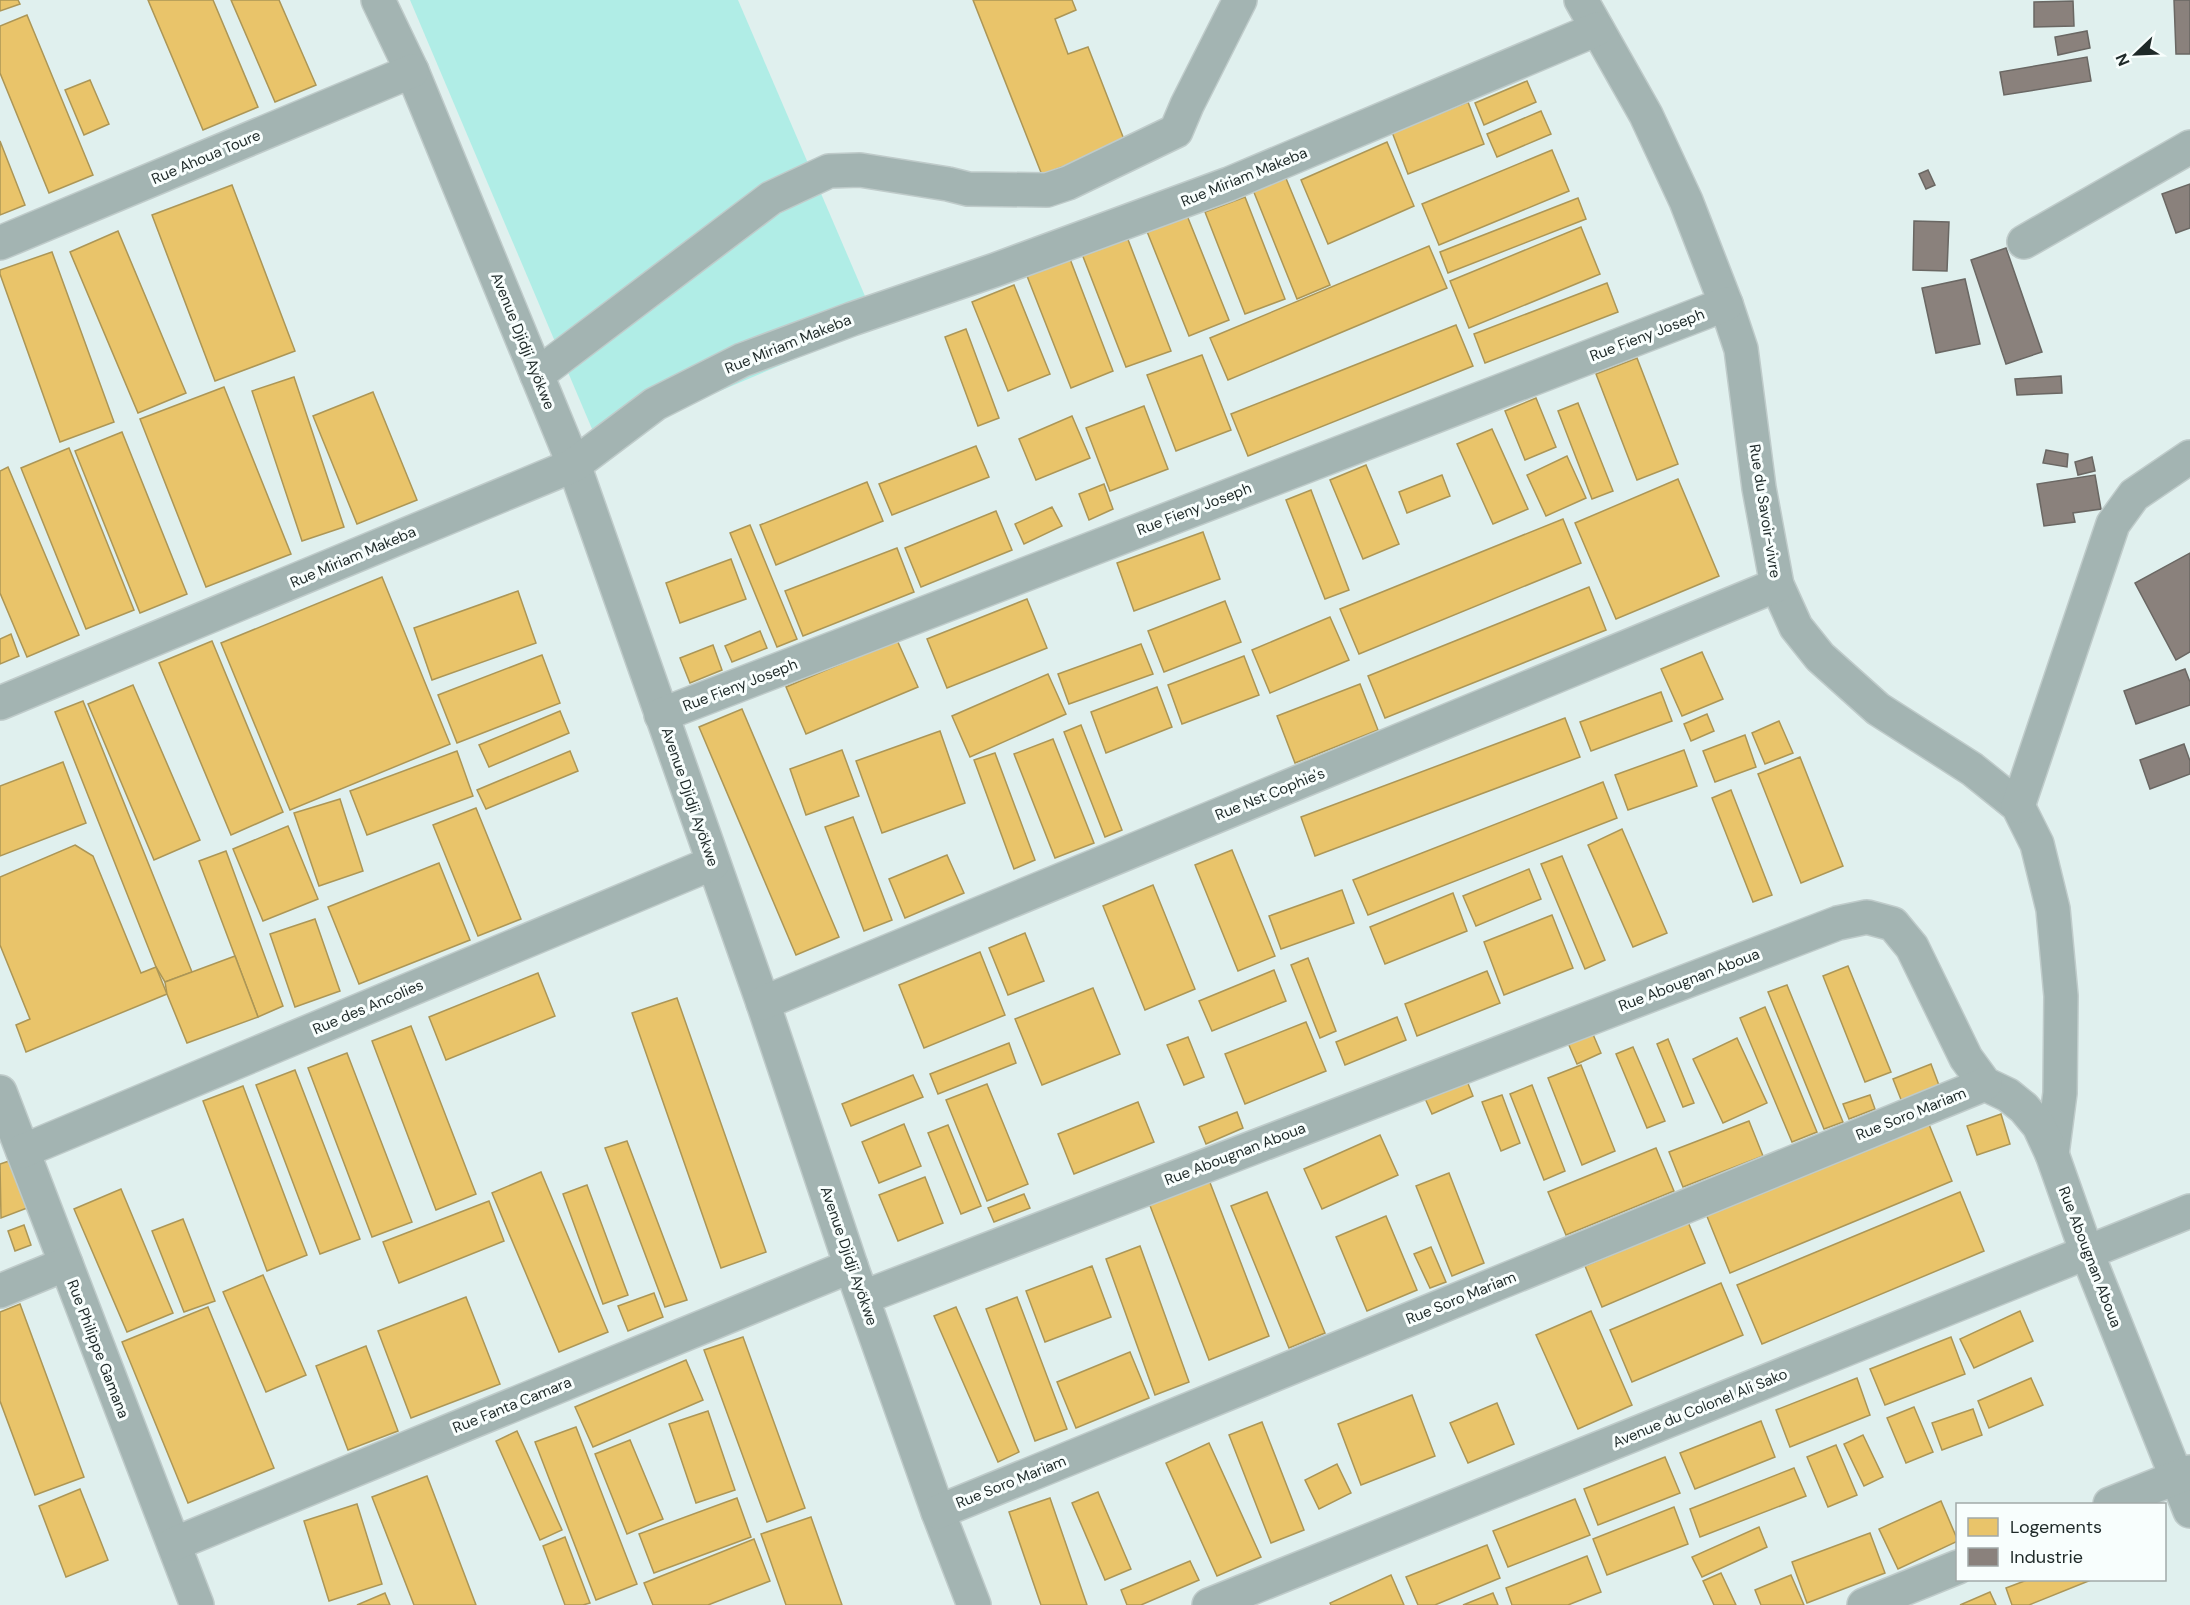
<svg xmlns="http://www.w3.org/2000/svg" width="2190" height="1605" viewBox="0 0 2190 1605" font-family="'DM Sans',sans-serif">
<style>
.green{fill:#b0ede6}
.homes{fill:#e9c46a;stroke:#ac9656;stroke-width:1.5}
.industry{fill:#8a817c;stroke:#6a6763;stroke-width:1.5}
.lines{fill:none;stroke-linecap:round;stroke-linejoin:round}
.minor-casing{stroke:#bfcbca;stroke-width:36}
.minor{stroke:#a3b4b2;stroke-width:33}
.labels{text-anchor:middle;dominant-baseline:central;stroke-width:6;stroke-linejoin:round;paint-order:stroke}
.street-label{font-size:15px;fill:#1e2928;stroke:#f8fefd}
</style>
<rect width="100%" height="100%" fill="#e0f0ee"/>
<path class="green" d="M410,0H738L877,324L598,443Z"/>
<g class="homes">
<path d="M0,0H18L20,4L0,11Z"/>
<path d="M148,0H213L258,107L203,130Z"/>
<path d="M231,0H279L316,85L275,102Z"/>
<path d="M973,0H1072L1076,10L1055,19L1068,54L1088,47L1125,142L1042,175Z"/>
<path d="M27,15L93,175L49,193L0,73V26Z"/>
<path d="M90,80L109,124L84,135L65,90Z"/>
<path d="M1527,81L1536,102L1484,125L1475,103Z"/>
<path d="M1468,102L1484,144L1408,174L1392,132Z"/>
<path d="M1541,111L1551,134L1497,157L1487,134Z"/>
<path d="M0,141L25,205L0,215Z"/>
<path d="M1387,142L1414,206L1328,244L1301,180Z"/>
<path d="M1552,150L1569,191L1439,245L1422,204Z"/>
<path d="M1285,176L1330,285L1297,299L1253,190Z"/>
<path d="M232,185L295,351L215,381L152,215Z"/>
<path d="M1245,197L1285,299L1245,314L1205,212Z"/>
<path d="M1578,198L1586,219L1448,273L1440,252Z"/>
<path d="M1186,213L1229,320L1189,336L1146,229Z"/>
<path d="M1581,227L1600,274L1469,328L1450,281Z"/>
<path d="M118,231L186,393L138,413L70,252Z"/>
<path d="M1127,237L1171,351L1126,367L1082,254Z"/>
<path d="M1429,246L1447,288L1228,380L1210,338Z"/>
<path d="M52,252L114,422L60,442L0,274V270Z"/>
<path d="M1070,259L1113,371L1071,388L1027,276Z"/>
<path d="M1607,283L1618,312L1485,363L1474,334Z"/>
<path d="M1014,285L1050,374L1008,391L972,302Z"/>
<path d="M1456,325L1473,366L1248,456L1231,414Z"/>
<path d="M966,329L999,418L978,426L945,337Z"/>
<path d="M1202,355L1231,430L1176,451L1147,375Z"/>
<path d="M1637,358L1678,464L1637,480L1596,374Z"/>
<path d="M294,377L344,527L302,541L252,391Z"/>
<path d="M224,387L291,554L206,587L140,419Z"/>
<path d="M373,392L417,500L357,524L313,416Z"/>
<path d="M1536,398L1556,447L1525,460L1505,411Z"/>
<path d="M1578,403L1613,491L1592,499L1558,411Z"/>
<path d="M1144,406L1168,469L1110,491L1086,428Z"/>
<path d="M1072,416L1090,458L1036,480L1019,439Z"/>
<path d="M1492,429L1528,509L1493,524L1457,444Z"/>
<path d="M122,432L187,594L140,613L75,451Z"/>
<path d="M976,446L989,477L892,515L879,484Z"/>
<path d="M69,448L134,610L86,629L21,468Z"/>
<path d="M1567,456L1586,498L1546,516L1527,475Z"/>
<path d="M1366,465L1399,544L1363,559L1330,480Z"/>
<path d="M8,467L79,635L27,657L0,593V471Z"/>
<path d="M1442,475L1450,496L1407,513L1399,492Z"/>
<path d="M1678,479L1719,576L1616,619L1575,523Z"/>
<path d="M867,482L883,521L776,565L760,525Z"/>
<path d="M1104,484L1113,509L1089,520L1079,494Z"/>
<path d="M1311,490L1349,590L1325,599L1286,500Z"/>
<path d="M1052,507L1062,526L1024,544L1015,524Z"/>
<path d="M996,511L1012,550L921,587L905,548Z"/>
<path d="M1563,519L1581,563L1359,654L1340,609Z"/>
<path d="M750,525L797,639L777,647L730,533Z"/>
<path d="M1203,532L1220,579L1134,611L1117,563Z"/>
<path d="M897,548L914,592L803,636L785,591Z"/>
<path d="M731,559L746,599L680,623L666,583Z"/>
<path d="M382,577L450,744L290,810L221,643Z"/>
<path d="M1589,587L1606,630L1385,718L1368,676Z"/>
<path d="M518,591L536,643L432,680L414,628Z"/>
<path d="M1027,599L1047,648L947,688L927,639Z"/>
<path d="M1225,601L1241,642L1164,672L1148,631Z"/>
<path d="M1330,617L1349,660L1270,693L1252,650Z"/>
<path d="M760,631L767,648L732,662L725,646Z"/>
<path d="M11,634L19,656L0,664V639Z"/>
<path d="M897,640L918,687L806,734L786,687Z"/>
<path d="M212,641L283,812L231,835L159,663Z"/>
<path d="M1141,644L1153,674L1069,704L1058,674Z"/>
<path d="M713,645L722,670L690,683L680,658Z"/>
<path d="M1702,652L1723,699L1682,716L1661,669Z"/>
<path d="M542,655L560,703L457,743L438,695Z"/>
<path d="M1244,656L1259,695L1182,724L1168,685Z"/>
<path d="M1048,674L1066,714L970,757L952,716Z"/>
<path d="M1360,684L1378,730L1295,763L1277,716Z"/>
<path d="M133,685L200,840L154,860L88,704Z"/>
<path d="M1157,687L1172,727L1106,753L1091,712Z"/>
<path d="M1661,692L1672,721L1591,751L1580,722Z"/>
<path d="M83,701L192,972L165,982L156,967L55,712Z"/>
<path d="M742,709L839,937L796,955L699,727Z"/>
<path d="M560,711L569,733L489,767L479,745Z"/>
<path d="M1707,714L1714,731L1691,741L1684,724Z"/>
<path d="M1565,718L1580,757L1315,856L1301,817Z"/>
<path d="M1779,721L1793,753L1765,764L1752,733Z"/>
<path d="M1081,725L1122,830L1105,837L1064,732Z"/>
<path d="M940,731L965,803L882,833L856,761Z"/>
<path d="M1745,735L1756,767L1715,782L1703,751Z"/>
<path d="M1053,739L1094,843L1055,858L1014,754Z"/>
<path d="M842,750L859,796L806,815L790,769Z"/>
<path d="M1684,750L1697,786L1628,810L1615,775Z"/>
<path d="M457,751L473,796L367,835L350,791Z"/>
<path d="M570,751L578,771L486,809L477,790Z"/>
<path d="M995,753L1035,860L1014,869L974,760Z"/>
<path d="M1800,757L1843,866L1801,883L1758,774Z"/>
<path d="M63,762L86,823L0,856V786Z"/>
<path d="M1603,782L1617,818L1368,915L1353,880Z"/>
<path d="M1731,790L1772,895L1753,902L1712,798Z"/>
<path d="M340,799L363,871L319,886L294,813Z"/>
<path d="M476,808L521,919L478,936L433,825Z"/>
<path d="M853,817L892,920L864,931L825,827Z"/>
<path d="M288,826L318,899L263,921L233,849Z"/>
<path d="M1622,829L1667,933L1633,947L1588,845Z"/>
<path d="M75,845L93,856L141,973L156,967L167,994L26,1052L16,1025L30,1019L0,945V877Z"/>
<path d="M1232,850L1275,956L1238,971L1195,865Z"/>
<path d="M226,851L283,1006L258,1017L199,861Z"/>
<path d="M947,855L964,893L905,918L889,879Z"/>
<path d="M1562,856L1605,960L1585,969L1541,864Z"/>
<path d="M439,863L470,940L359,984L328,907Z"/>
<path d="M1529,869L1541,899L1476,926L1463,896Z"/>
<path d="M1153,885L1195,989L1145,1010L1103,906Z"/>
<path d="M1342,890L1354,923L1281,949L1269,916Z"/>
<path d="M1453,893L1467,931L1385,964L1370,927Z"/>
<path d="M1552,915L1573,968L1504,995L1484,942Z"/>
<path d="M315,919L340,991L295,1007L270,934Z"/>
<path d="M1025,933L1044,981L1008,995L989,948Z"/>
<path d="M980,952L1005,1015L924,1048L899,985Z"/>
<path d="M235,956L258,1017L187,1043L167,994L165,982Z"/>
<path d="M1308,958L1336,1031L1320,1038L1291,965Z"/>
<path d="M1848,966L1891,1072L1865,1082L1823,976Z"/>
<path d="M1274,970L1286,1001L1212,1031L1199,1001Z"/>
<path d="M1487,971L1500,1003L1417,1036L1405,1004Z"/>
<path d="M538,973L555,1016L446,1060L429,1017Z"/>
<path d="M1787,985L1843,1122L1824,1129L1768,992Z"/>
<path d="M1093,988L1120,1054L1042,1085L1015,1019Z"/>
<path d="M677,998L766,1252L721,1268L632,1013Z"/>
<path d="M1765,1007L1817,1132L1792,1142L1740,1018Z"/>
<path d="M1397,1017L1406,1040L1345,1065L1336,1042Z"/>
<path d="M1306,1022L1326,1071L1245,1104L1225,1054Z"/>
<path d="M411,1026L476,1194L436,1210L372,1041Z"/>
<path d="M1592,1032L1601,1053L1577,1064L1568,1043Z"/>
<path d="M1188,1037L1204,1077L1184,1085L1167,1045Z"/>
<path d="M1737,1038L1767,1103L1723,1123L1693,1059Z"/>
<path d="M1668,1039L1694,1103L1683,1107L1657,1044Z"/>
<path d="M1009,1043L1016,1063L938,1094L930,1074Z"/>
<path d="M1633,1047L1665,1121L1647,1128L1616,1054Z"/>
<path d="M347,1053L412,1222L372,1237L308,1068Z"/>
<path d="M1931,1064L1940,1088L1902,1102L1893,1079Z"/>
<path d="M1581,1065L1615,1151L1582,1165L1548,1078Z"/>
<path d="M295,1070L360,1239L320,1254L256,1085Z"/>
<path d="M913,1075L923,1097L851,1126L842,1104Z"/>
<path d="M1465,1076L1473,1096L1432,1114L1423,1094Z"/>
<path d="M987,1084L1028,1184L987,1201L946,1100Z"/>
<path d="M1532,1085L1565,1171L1544,1180L1510,1094Z"/>
<path d="M243,1086L307,1255L267,1271L203,1101Z"/>
<path d="M1502,1095L1520,1143L1501,1151L1482,1102Z"/>
<path d="M1870,1095L1875,1109L1849,1119L1843,1104Z"/>
<path d="M1138,1102L1154,1142L1074,1174L1058,1134Z"/>
<path d="M1237,1112L1243,1128L1206,1144L1199,1127Z"/>
<path d="M2001,1114L2010,1144L1977,1155L1967,1126Z"/>
<path d="M1749,1121L1763,1156L1683,1187L1669,1152Z"/>
<path d="M1928,1122L1952,1181L1730,1273L1706,1214Z"/>
<path d="M904,1124L921,1166L879,1183L862,1142Z"/>
<path d="M948,1125L981,1206L961,1214L928,1133Z"/>
<path d="M1380,1135L1398,1175L1322,1209L1304,1169Z"/>
<path d="M627,1141L687,1300L665,1307L605,1148Z"/>
<path d="M1656,1148L1674,1191L1566,1235L1548,1192Z"/>
<path d="M9,1161L27,1208L1,1218L0,1164Z"/>
<path d="M541,1172L608,1332L559,1352L492,1193Z"/>
<path d="M1449,1173L1484,1263L1452,1276L1416,1186Z"/>
<path d="M925,1177L943,1223L898,1241L879,1195Z"/>
<path d="M1209,1180L1269,1336L1209,1360L1149,1203Z"/>
<path d="M587,1185L628,1295L603,1304L563,1194Z"/>
<path d="M121,1189L173,1313L127,1332L74,1209Z"/>
<path d="M1267,1192L1325,1333L1289,1348L1231,1206Z"/>
<path d="M1960,1192L1984,1251L1762,1344L1737,1285Z"/>
<path d="M1024,1194L1030,1208L994,1222L988,1208Z"/>
<path d="M489,1201L504,1241L399,1283L383,1242Z"/>
<path d="M1386,1216L1417,1290L1367,1311L1336,1237Z"/>
<path d="M183,1219L215,1301L184,1312L152,1231Z"/>
<path d="M1688,1222L1705,1263L1602,1307L1585,1266Z"/>
<path d="M24,1225L31,1245L15,1251L8,1231Z"/>
<path d="M1140,1246L1189,1382L1155,1395L1106,1259Z"/>
<path d="M1431,1247L1446,1282L1430,1288L1414,1254Z"/>
<path d="M1092,1266L1111,1317L1045,1342L1026,1291Z"/>
<path d="M263,1275L306,1375L266,1392L223,1292Z"/>
<path d="M1721,1283L1743,1335L1632,1382L1610,1330Z"/>
<path d="M654,1293L663,1317L628,1331L618,1306Z"/>
<path d="M466,1297L500,1384L411,1418L378,1331Z"/>
<path d="M1017,1297L1067,1429L1035,1441L986,1309Z"/>
<path d="M20,1304L84,1477L35,1495L0,1401V1312Z"/>
<path d="M208,1307L274,1468L188,1503L122,1342Z"/>
<path d="M956,1307L1019,1452L998,1462L934,1316Z"/>
<path d="M1591,1311L1632,1405L1578,1429L1536,1335Z"/>
<path d="M2020,1311L2033,1341L1974,1368L1960,1339Z"/>
<path d="M743,1337L805,1508L767,1522L704,1350Z"/>
<path d="M1951,1337L1965,1374L1885,1405L1870,1369Z"/>
<path d="M366,1346L398,1431L348,1450L316,1366Z"/>
<path d="M1130,1352L1149,1398L1076,1428L1057,1382Z"/>
<path d="M686,1360L703,1400L593,1447L575,1407Z"/>
<path d="M1857,1378L1870,1415L1790,1447L1776,1410Z"/>
<path d="M2031,1378L2043,1405L1989,1428L1978,1401Z"/>
<path d="M1412,1395L1435,1456L1361,1485L1338,1424Z"/>
<path d="M1497,1403L1514,1444L1468,1463L1450,1423Z"/>
<path d="M1914,1407L1933,1452L1906,1463L1887,1418Z"/>
<path d="M1973,1409L1982,1435L1942,1450L1932,1423Z"/>
<path d="M708,1411L735,1490L696,1503L669,1424Z"/>
<path d="M1761,1421L1775,1457L1695,1489L1680,1453Z"/>
<path d="M1262,1422L1304,1530L1271,1543L1229,1435Z"/>
<path d="M576,1427L637,1584L596,1600L535,1442Z"/>
<path d="M517,1431L562,1530L540,1540L496,1441Z"/>
<path d="M1863,1435L1883,1477L1864,1486L1844,1444Z"/>
<path d="M630,1440L663,1519L627,1534L595,1454Z"/>
<path d="M1209,1443L1261,1557L1217,1576L1166,1463Z"/>
<path d="M1836,1445L1857,1495L1828,1507L1807,1457Z"/>
<path d="M1665,1457L1680,1493L1598,1525L1584,1489Z"/>
<path d="M1337,1464L1351,1493L1319,1509L1305,1480Z"/>
<path d="M1794,1468L1806,1496L1700,1537L1690,1509Z"/>
<path d="M427,1476L476,1605H414L372,1497Z"/>
<path d="M80,1489L108,1560L66,1577L39,1506Z"/>
<path d="M1098,1492L1131,1569L1105,1580L1072,1503Z"/>
<path d="M737,1498L751,1537L654,1573L639,1534Z"/>
<path d="M1050,1498L1087,1605H1041L1009,1512Z"/>
<path d="M1575,1499L1590,1535L1508,1567L1493,1531Z"/>
<path d="M1941,1501L1958,1541L1898,1569L1879,1529Z"/>
<path d="M357,1504L382,1584L329,1601L304,1521Z"/>
<path d="M1674,1507L1688,1544L1607,1575L1593,1539Z"/>
<path d="M811,1517L842,1605H786L761,1534Z"/>
<path d="M1759,1527L1767,1547L1702,1577L1692,1557Z"/>
<path d="M1870,1533L1885,1573L1807,1603L1792,1562Z"/>
<path d="M565,1537L590,1603L583,1605H565L543,1546Z"/>
<path d="M754,1539L770,1581L708,1605H653L644,1583Z"/>
<path d="M1487,1545L1500,1578L1435,1605H1418L1406,1577Z"/>
<path d="M1587,1556L1601,1592L1568,1605H1512L1506,1588Z"/>
<path d="M1190,1561L1199,1580L1141,1605H1127L1121,1590Z"/>
<path d="M1721,1573L1736,1605H1714L1703,1581Z"/>
<path d="M1391,1575L1404,1605H1331L1330,1603Z"/>
<path d="M1791,1575L1804,1605H1761L1755,1590Z"/>
<path d="M2027,1580H2091L2029,1605H2012L2006,1588Z"/>
<path d="M1990,1592L1996,1605H1960Z"/>
<path d="M385,1593L390,1605H357Z"/>
<path d="M1493,1593L1498,1605H1463Z"/>
</g>
<g class="industry">
<path d="M2174,0H2190V54H2176Z"/>
<path d="M2073,1L2074,26L2034,27V2Z"/>
<path d="M2087,31L2090,48L2058,55L2055,37Z"/>
<path d="M2087,57L2091,81L2004,95L2000,72Z"/>
<path d="M1928,170L1935,185L1926,189L1919,174Z"/>
<path d="M2190,184V228L2176,233L2162,194Z"/>
<path d="M1914,221L1949,222L1947,271L1913,270Z"/>
<path d="M2006,248L2042,352L2006,364L1971,260Z"/>
<path d="M1965,279L1980,344L1936,353L1922,288Z"/>
<path d="M2061,376L2062,393L2017,395L2015,379Z"/>
<path d="M2046,450L2068,454L2067,467L2043,463Z"/>
<path d="M2092,457L2095,471L2078,475L2075,462Z"/>
<path d="M2095,475L2101,509L2073,513L2075,522L2044,526L2037,484Z"/>
<path d="M2190,553V652L2176,660L2135,583Z"/>
<path d="M2185,669L2190,682V705L2136,724L2124,691Z"/>
<path d="M2184,744L2190,761V774L2150,789L2140,760Z"/>
</g>
<g class="lines">
<g class="minor-casing">
<g id="minor">
<path d="M378,0L412,71L574,465L763,1003L851,1266L938,1512L974,1605"/>
<path d="M1581,0L1646,115L1686,201L1726,304L1741,349L1759,488L1777,585L1796,627L1820,657L1878,709L1972,769L2018,806L2037,844L2053,909L2061,996L2060,1093L2052,1154"/>
<path d="M2024,242L2190,147"/>
<path d="M0,243L412,71"/>
<path d="M537,375L771,198L829,171L860,170L948,184L968,189L1047,190L1068,183L1176,131L1187,105L1240,0"/>
<path d="M0,703L574,465L655,404L742,360L852,319L995,270L1229,184L1597,29"/>
<path d="M661,715L1726,304"/>
<path d="M2018,806L2113,524L2134,495L2190,457"/>
<path d="M763,1003L1777,585"/>
<path d="M0,1092L197,1605"/>
<path d="M23,1151L713,863"/>
<path d="M0,1291L66,1264"/>
<path d="M864,1297L1838,923L1867,917L1893,924L1912,947L1966,1058L1985,1084L2008,1095L2024,1108L2039,1126L2052,1154L2087,1253L2190,1511"/>
<path d="M2110,1504L2190,1472"/>
<path d="M938,1512L1985,1084"/>
<path d="M174,1544L851,1266"/>
<path d="M1209,1605L2190,1211"/>
<path d="M1864,1605L1958,1567"/>
</g>
</g>
<use href="#minor" class="minor"/>
</g>
<g class="labels">
<g class="street-label">
<text transform="translate(206 157) rotate(-23)">Rue Ahoua Toure</text>
<text transform="translate(1244 177) rotate(-22)">Rue Miriam Makeba</text>
<text transform="translate(1647 335) rotate(-21)">Rue Fieny Joseph</text>
<text transform="translate(523 341) rotate(68)">Avenue Djidji Ayökwe</text>
<text transform="translate(788 344) rotate(-22)">Rue Miriam Makeba</text>
<text transform="translate(1194 509) rotate(-21)">Rue Fieny Joseph</text>
<text transform="translate(1765 511) rotate(81)">Rue du Savoir-vivre</text>
<text transform="translate(353 557) rotate(-23)">Rue Miriam Makeba</text>
<text transform="translate(740 685) rotate(-21)">Rue Fieny Joseph</text>
<text transform="translate(1270 794) rotate(-22)">Rue Nst Cophie's</text>
<text transform="translate(690 797) rotate(71)">Avenue Djidji Ayökwe</text>
<text transform="translate(1689 980) rotate(-21)">Rue Abougnan Aboua</text>
<text transform="translate(368 1007) rotate(-23)">Rue des Ancolies</text>
<text transform="translate(1911 1114) rotate(-22)">Rue Soro Mariam</text>
<text transform="translate(1235 1154) rotate(-21)">Rue Abougnan Aboua</text>
<text transform="translate(849 1256) rotate(71)">Avenue Djidji Ayökwe</text>
<text transform="translate(2090 1257) rotate(69)">Rue Abougnan Aboua</text>
<text transform="translate(1461 1298) rotate(-22)">Rue Soro Mariam</text>
<text transform="translate(98 1349) rotate(69)">Rue Philippe Gamana</text>
<text transform="translate(512 1405) rotate(-22)">Rue Fanta Camara</text>
<text transform="translate(1700 1408) rotate(-22)">Avenue du Colonel Ali Sako</text>
<text transform="translate(1011 1482) rotate(-22)">Rue Soro Mariam</text>
</g>
</g>
<rect x="1956" y="1503" width="210" height="78" fill="#f8fefd" stroke="#a1a9a8" stroke-width="1.5"/>
<rect x="1968" y="1518" width="30" height="18" fill="#e9c46a" stroke="#a1a9a8" stroke-width="1.5"/>
<text x="2010" y="1533" font-size="18" fill="#1e2928">Logements</text>
<rect x="1968" y="1548" width="30" height="18" fill="#8a817c" stroke="#a1a9a8" stroke-width="1.5"/>
<text x="2010" y="1563" font-size="18" fill="#1e2928">Industrie</text>
<g transform="translate(2136 54) rotate(247)" stroke="#f8fefd" stroke-width="4.5" paint-order="stroke">
<path d="M0-4.5L10 22L0 15L-10 22Z" fill="#1e2928"/>
<text y="-9" font-size="16" font-weight="bold" text-anchor="middle" fill="#1e2928">N</text>
</g>
</svg>
